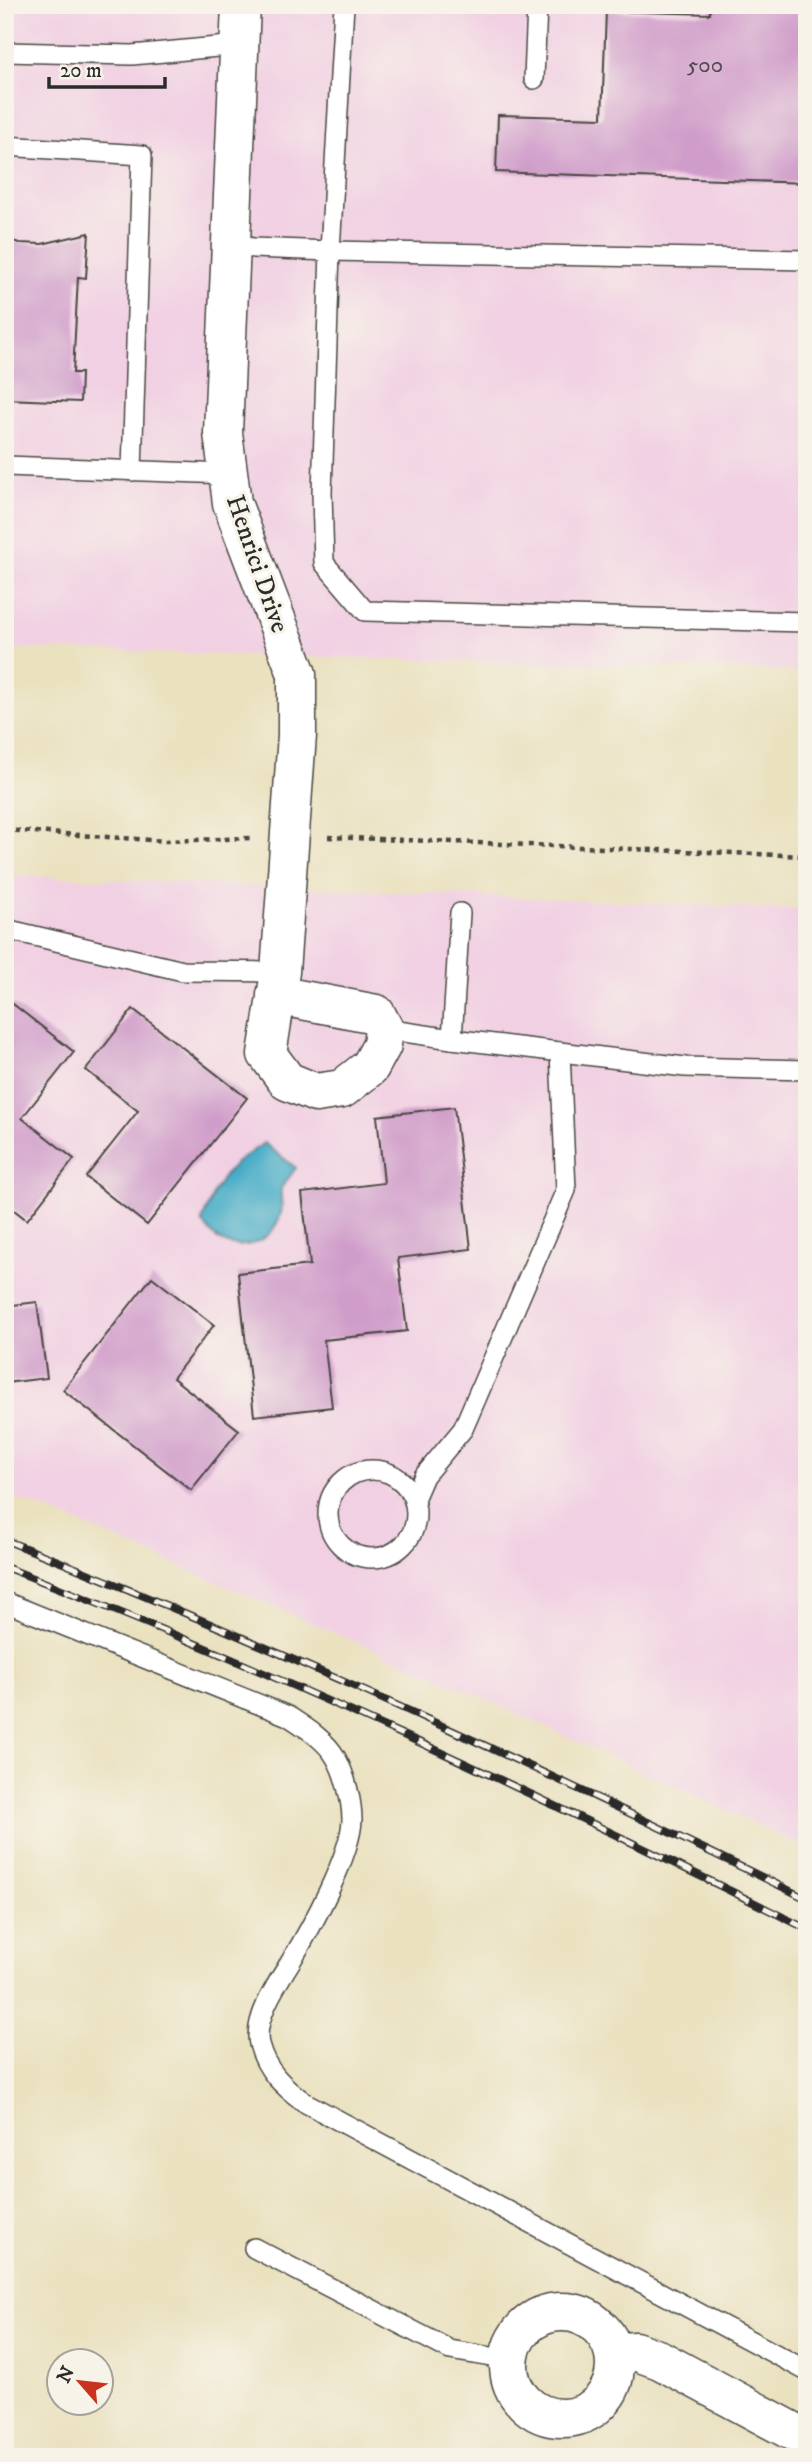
<svg xmlns="http://www.w3.org/2000/svg" width="812" height="2462" viewBox="0 0 812 2462" font-family="'IM FELL DW Pica',serif">
<style>
.built{fill:#f1d0e3}
.water{fill:#49adc8;stroke:#3a6c7a;stroke-width:2}
.building{fill:#d09dca}
.lines{fill:none;stroke-linecap:round;stroke-linejoin:round}
.service-casing{stroke:#484641;stroke-width:22}
.minor-casing{stroke:#484641;stroke-width:41}
.path{stroke:#484641;stroke-width:4.5;stroke-dasharray:5 5;stroke-linecap:butt}
.service{stroke:#fff;stroke-width:19}
.minor{stroke:#fff;stroke-width:38}
.rail-casing{stroke:#2b2b2b;stroke-width:8}
.rail{stroke:#f7f3e8;stroke-width:5;stroke-dasharray:16;stroke-linecap:butt}
.labels{text-anchor:middle;dominant-baseline:central;stroke-width:6;stroke-linejoin:round;paint-order:stroke}
.number-label{font-size:23px;fill:#544853}
.street-label{font-size:26px;fill:#2b2b2b;stroke:#f7f3e8}
</style>
<rect width="100%" height="100%" fill="#f7f3e8"/>
<filter id="ink" filterUnits="userSpaceOnUse"><feTurbulence type="fractalNoise" baseFrequency=".0143" numOctaves="2"/><feDisplacementMap in="SourceGraphic" scale="14" xChannelSelector="R" yChannelSelector="G"/><feConvolveMatrix kernelMatrix="1 2 1 2 8 2 1 2 1" color-interpolation-filters="sRGB"/></filter>
<filter id="wash" filterUnits="userSpaceOnUse"><feTurbulence type="fractalNoise" baseFrequency=".00686" numOctaves="4" result="noise"/><feDisplacementMap in="SourceGraphic" scale="28" xChannelSelector="R" yChannelSelector="G"/><feGaussianBlur stdDeviation="1.57" result="paint"/><feColorMatrix in="noise" values="0 0 0 0 0 0 0 0 0 0 0 0 0 0 0 0 0 1.4 0 .05"/><feComposite in="paint" operator="in"/></filter>
<g filter="url(#wash)">
<rect width="100%" height="100%" fill="#eae1bf"/>
<g class="built">
<path d="M5,5H807V671L5,648Z"/>
<path d="M5,875L807,910V1848L431,1674L44,1508L5,1495Z"/>
</g>
<path class="water" d="M264,1143L296,1168L281,1188C280,1198 284,1207 280,1216C271,1242 241,1255 216,1238C211,1234 206,1226 202,1221L214,1192L224,1176L237,1162Z"/>
<g id="blocks">
<g class="building">
<path d="M710,5H807V183L496,172L498,115L602,118L606,11L710,14Z"/>
<path d="M89,233L86,278L78,277L73,373H81L80,402L5,399V239L20,243L42,244Z"/>
<path d="M13,1004L74,1052L22,1118L74,1159L27,1220L5,1203V1014Z"/>
<path d="M133,1009L247,1098L147,1225L86,1177L138,1111L86,1070Z"/>
<path d="M454,1107L471,1249L398,1258L407,1331L324,1340L332,1407L254,1416L238,1273L310,1265L302,1193L384,1183L377,1116Z"/>
<path d="M152,1277L214,1325L173,1378L239,1430L191,1490L63,1390Z"/>
<path d="M37,1302L47,1378L5,1383V1306Z"/>
</g>
</g>
</g>
<g filter="url(#ink)">
<use href="#blocks" fill-opacity="0" stroke="#484641" stroke-width="2"/>
<g class="lines">
<g class="service-casing">
<g id="service">
<path d="M344,5L330,251L807,260"/>
<path d="M5,52L132,55L239,45"/>
<path d="M534,79L537,5"/>
<path d="M5,146L142,155L132,471"/>
<path d="M230,247L330,251L322,493L324,563L365,611L807,622"/>
<path d="M5,466L228,474"/>
<path d="M5,929L183,971L280,972"/>
<path d="M384,1029L452,1039L685,1067L807,1070"/>
<path d="M452,1039L460,913"/>
<circle cx="372" cy="1514" r="44"/>
<path d="M414,1499L424,1476L463,1429L566,1190L560,1052"/>
<path d="M5,1602L288,1716C305,1727 326,1740 336,1758C345,1774 352,1801 352,1820C351,1855 310,1930 291,1961C278,1982 253,2019 259,2044C266,2071 283,2086 304,2102L807,2371"/>
<path d="M254,2248L450,2350L509,2360"/>
</g>
</g>
<g class="minor-casing">
<g id="minor">
<path d="M241,5L223,433L232,503L297,674V735L280,972L267,1054L287,1081L316,1093L342,1089L370,1067L382,1045L384,1029L376,1014L276,995"/>
<circle cx="562" cy="2365" r="53"/>
<path d="M615,2353L635,2351L660,2360L807,2439"/>
</g>
</g>
<g class="path">
<path d="M5,830L166,841L250,838"/>
<path d="M328,837L807,856"/>
</g>
<use href="#service" class="service"/>
<use href="#minor" class="minor"/>
<g class="rail-casing">
<g id="rail">
<path d="M5,1540C278,1647 544,1770 807,1899"/>
<path d="M5,1567C279,1672 545,1798 807,1929"/>
</g>
</g>
<use href="#rail" class="rail"/>
</g>
</g>
<g class="labels">
<g class="number-label">
<text x="705" y="65">500</text>
</g>
<g class="street-label">
<text transform="translate(257 564) rotate(71)">Henrici Drive</text>
</g>
</g>
<rect width="812" height="2462" fill="none" stroke="#f7f3e8" stroke-width="28"/>
<g transform="translate(80 2382) rotate(298)"><circle r="33" fill="#f7f3e8" stroke="#a5a39c" stroke-width="2"/>
<path d="M0-5L12 26L0 18L-12 26Z" fill="#c8321e"/>
<text y="-10" font-size="19" font-weight="bold" text-anchor="middle" fill="#2b2b2b">N</text>
</g>
<path d="M49 77v10h116v-10" fill="none" stroke="#2b2b2b" stroke-width="3.5"/>
<text x="60" y="77" font-size="21" fill="#2b2b2b" stroke="#f7f3e8" stroke-width="5" paint-order="stroke">20 m</text>
</svg>
